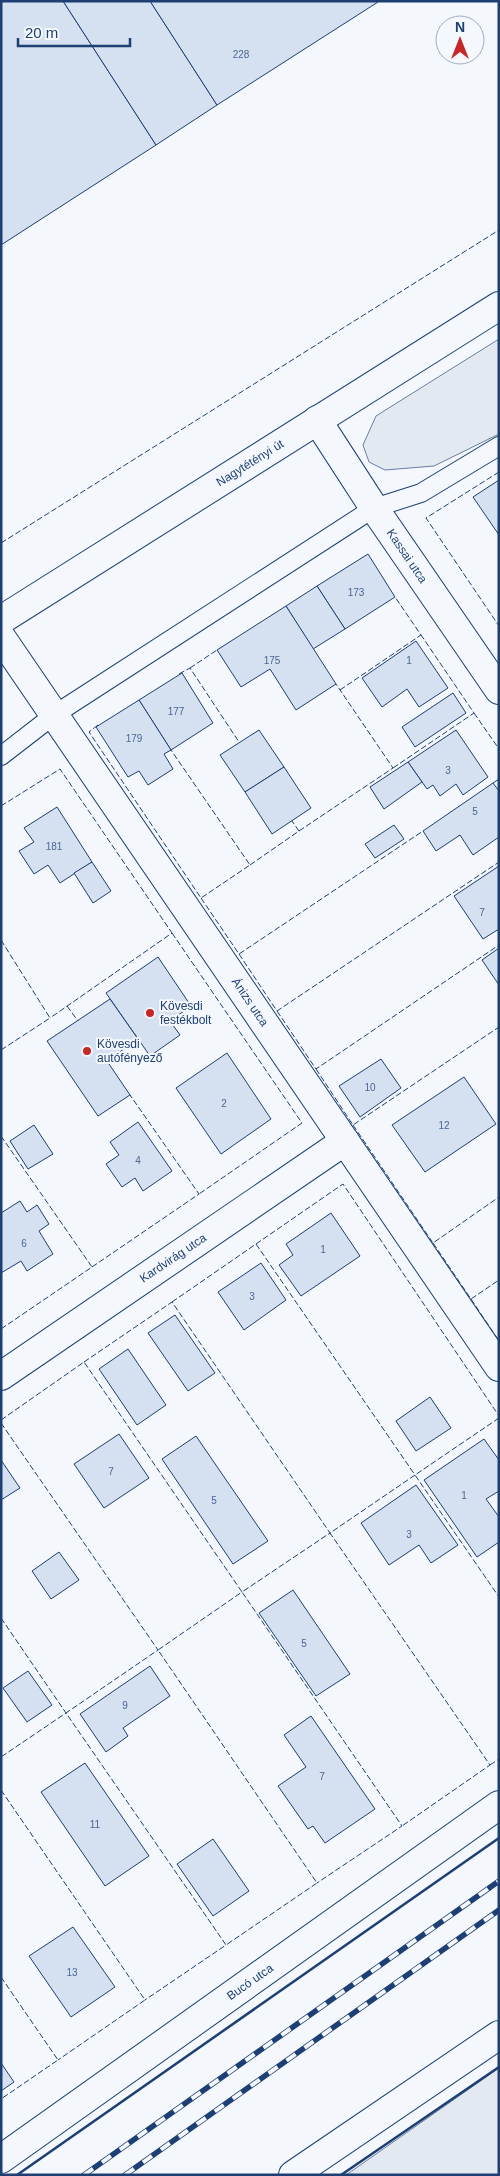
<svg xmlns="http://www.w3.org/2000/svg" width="500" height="2176" viewBox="0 0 500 2176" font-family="Helvetica,sans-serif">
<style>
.green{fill:#e3e9f0;stroke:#687fa3}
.building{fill:#d5e0f0;stroke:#1d3f73}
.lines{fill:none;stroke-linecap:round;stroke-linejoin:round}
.service-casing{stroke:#1d3f73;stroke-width:20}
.minor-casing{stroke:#1d3f73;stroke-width:30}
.secondary-casing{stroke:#1d3f73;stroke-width:30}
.primary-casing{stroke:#1d3f73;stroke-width:30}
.service{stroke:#f4f7fb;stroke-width:18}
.minor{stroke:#f4f7fb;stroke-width:28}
.secondary{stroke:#f4f7fb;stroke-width:28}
.primary{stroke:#f4f7fb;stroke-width:28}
.rail-casing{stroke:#1d3f73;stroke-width:5.5}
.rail{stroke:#f4f7fb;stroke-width:4;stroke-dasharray:11;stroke-linecap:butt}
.fence{stroke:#1d3f73;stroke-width:1;stroke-dasharray:6 2.5;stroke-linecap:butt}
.wall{stroke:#1d3f73;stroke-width:2.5}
.poi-dot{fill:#c62828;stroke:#f4f7fb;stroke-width:2}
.labels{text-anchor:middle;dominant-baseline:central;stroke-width:4;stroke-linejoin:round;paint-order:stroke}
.number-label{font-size:10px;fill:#4b6792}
.street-label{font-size:12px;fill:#1d3f73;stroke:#f4f7fb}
.poi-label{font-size:12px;fill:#1d3f73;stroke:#f4f7fb;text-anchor:start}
</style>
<rect width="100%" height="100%" fill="#f4f7fb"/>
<g class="green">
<path d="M499,339V434L434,466L385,470L369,462L363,445L376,416Z"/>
<path d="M499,2068V2175H346Z"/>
</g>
<g class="building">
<path d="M1,1H63L156,145L1,245Z"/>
<path d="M63,1H150L217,105L156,145Z"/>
<path d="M150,1H377L378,2L217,105Z"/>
<path d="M499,480V535L473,497Z"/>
<path d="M368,554L395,597L345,629L317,586Z"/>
<path d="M317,586L345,629L313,649L286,606Z"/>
<path d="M286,606L336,684L296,710L270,669L241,687L217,650Z"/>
<path d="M416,641L448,688L419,707L407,689L382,707L362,678Z"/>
<path d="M182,673L213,723L171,750L139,700Z"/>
<path d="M453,693L466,713L415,747L402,727Z"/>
<path d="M139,700L171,750L164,754L173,769L148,785L139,771L128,777L96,727Z"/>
<path d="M259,730L284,767L245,792L220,755Z"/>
<path d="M456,730L488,777L463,795L456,784L440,796L433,785L427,789L408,762Z"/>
<path d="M408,762L422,782L384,809L370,787Z"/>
<path d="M284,767L311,808L272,834L245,792Z"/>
<path d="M493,783L499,791V837L473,855L460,835L436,851L423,831Z"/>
<path d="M57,807L92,862L60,883L48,865L34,874L19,851L34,842L24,828Z"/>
<path d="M394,825L404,839L375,858L365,844Z"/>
<path d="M92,862L111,891L93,903L74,873Z"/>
<path d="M499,866V929L483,939L454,896Z"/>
<path d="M499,948V985L482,960Z"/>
<path d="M158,957L191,1006L170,1021L180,1035L150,1056L106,993Z"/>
<path d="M110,999L138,1039L107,1061L130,1095L98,1116L47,1041Z"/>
<path d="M227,1053L271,1119L221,1154L176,1088Z"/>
<path d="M381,1059L401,1088L360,1117L339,1086Z"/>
<path d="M464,1077L496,1124L425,1172L392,1125Z"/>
<path d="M138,1122L172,1171L143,1191L135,1178L122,1187L106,1164L119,1155L110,1142Z"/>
<path d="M34,1125L53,1154L28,1169L10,1141Z"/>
<path d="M20,1201L27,1212L37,1205L49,1224L39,1231L53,1254L27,1271L21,1261L1,1273V1213Z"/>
<path d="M331,1213L360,1256L301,1296L279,1265L293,1255L286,1244Z"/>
<path d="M261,1263L286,1300L244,1330L218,1292Z"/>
<path d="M175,1315L215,1373L188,1391L148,1333Z"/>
<path d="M128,1349L166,1405L137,1425L99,1369Z"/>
<path d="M430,1397L451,1428L416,1451L396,1421Z"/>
<path d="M119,1434L149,1478L104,1508L74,1464Z"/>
<path d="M196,1436L268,1541L233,1564L162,1459Z"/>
<path d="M484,1439L499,1460V1491L486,1499L499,1517V1542L477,1557L424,1480Z"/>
<path d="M1,1460L20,1488L1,1500Z"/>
<path d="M416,1485L458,1545L431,1563L419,1545L389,1565L361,1523Z"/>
<path d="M59,1552L79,1580L51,1599L32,1571Z"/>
<path d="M293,1590L350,1674L316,1696L259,1613Z"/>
<path d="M150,1666L170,1696L123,1728L128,1736L106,1752L80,1714Z"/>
<path d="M28,1671L52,1705L27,1722L3,1688Z"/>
<path d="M311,1716L375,1809L325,1843L313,1826L308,1829L278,1786L306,1767L284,1735Z"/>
<path d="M85,1763L149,1856L105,1886L41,1792Z"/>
<path d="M213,1839L249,1891L213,1916L177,1864Z"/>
<path d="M73,1927L115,1987L71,2017L29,1956Z"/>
<path d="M1,2063L14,2082L1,2091Z"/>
</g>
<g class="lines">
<g class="service-casing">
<path id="service" d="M1,756L54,715L374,508L421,493L499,446"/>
</g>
<g class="minor-casing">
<g id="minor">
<path d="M317,420L374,508L499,690"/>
<path d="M1,637L499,1367"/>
<path d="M1,1376L345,1141"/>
<path d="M1,2159L499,1805"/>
</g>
</g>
<g class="secondary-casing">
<path id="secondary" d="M1,620L499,306"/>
</g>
<g class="primary-casing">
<path id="primary" d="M293,2175L499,2035"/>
</g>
<use href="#service" class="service"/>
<use href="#minor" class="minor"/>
<use href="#secondary" class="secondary"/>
<use href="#primary" class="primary"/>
<g class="rail-casing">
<g id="rail">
<path d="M84,2175L499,1881"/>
<path d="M125,2175L499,1910"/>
</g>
</g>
<use href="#rail" class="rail"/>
<g class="fence">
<path d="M499,472L426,518L499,626"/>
<path d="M1,543L499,230"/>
<path d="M190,668L217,650"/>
<path d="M179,674L190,668L239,742"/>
<path d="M340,690L421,635L395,597"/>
<path d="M474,713L499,749"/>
<path d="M98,725L89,732L201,898L250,865L171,750"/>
<path d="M393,768L474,713L421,635"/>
<path d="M493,783L499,779"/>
<path d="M1,806L60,769L172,933L50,1018"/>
<path d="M299,831L393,768L336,684"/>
<path d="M250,865L299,831L292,821"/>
<path d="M201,898L239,954L423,831"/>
<path d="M172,933L302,1123L199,1194"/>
<path d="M1,940L50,1018L1,1050"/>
<path d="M239,954L277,1011L499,862"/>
<path d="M67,1006L78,1021"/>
<path d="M277,1011L316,1069L499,945"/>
<path d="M316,1069L353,1125L499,1027"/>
<path d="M353,1125L433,1243L499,1197"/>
<path d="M1,1136L92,1267L1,1329"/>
<path d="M433,1243L471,1299L499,1280"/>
<path d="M256,1244L343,1184L499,1416"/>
<path d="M92,1267L199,1194L130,1095"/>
<path d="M471,1299L499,1341"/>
<path d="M172,1302L256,1244L415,1475L330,1533L490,1765L402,1826"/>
<path d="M84,1362L172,1302L330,1533L242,1592L402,1826L317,1883"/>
<path d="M499,1418L415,1475L499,1597"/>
<path d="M1,1420L84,1362L242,1592L158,1650L317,1883L226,1945"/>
<path d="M1,1423L158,1650L66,1713L226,1945L145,2000"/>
<path d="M1,1618L66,1713L1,1757"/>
<path d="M490,1765L499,1759"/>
<path d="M1,1790L145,2000L58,2060"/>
<path d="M1,1977L58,2060L1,2099"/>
</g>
<g class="wall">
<path d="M17,2175L499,1838"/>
<path d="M341,2175L499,2067"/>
</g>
</g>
<g class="poi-dot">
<circle cx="150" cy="1013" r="5"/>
<circle cx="87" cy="1051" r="5"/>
</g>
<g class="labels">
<g class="number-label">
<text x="241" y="54">228</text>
<text x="356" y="592">173</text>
<text x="272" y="660">175</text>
<text x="409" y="660">1</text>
<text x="176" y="711">177</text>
<text x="134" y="738">179</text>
<text x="448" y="770">3</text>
<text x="475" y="811">5</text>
<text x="54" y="846">181</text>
<text x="482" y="912">7</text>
<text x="370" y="1087">10</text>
<text x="224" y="1103">2</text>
<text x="444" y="1125">12</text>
<text x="138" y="1160">4</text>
<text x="24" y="1243">6</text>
<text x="323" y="1249">1</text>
<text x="252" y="1296">3</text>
<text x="111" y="1471">7</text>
<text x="464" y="1495">1</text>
<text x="214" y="1500">5</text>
<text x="409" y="1534">3</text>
<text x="304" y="1643">5</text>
<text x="125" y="1705">9</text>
<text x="322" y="1776">7</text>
<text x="95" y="1824">11</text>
<text x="72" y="1972">13</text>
</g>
<g class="street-label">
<text transform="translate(250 463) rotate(-32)">Nagytétényi út</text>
<text transform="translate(407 556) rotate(56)">Kassai utca</text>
<text transform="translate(250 1002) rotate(56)">Ánizs utca</text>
<text transform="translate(173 1258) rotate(-34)">Kardvirág utca</text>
<text transform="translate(250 1982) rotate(-35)">Bucó utca</text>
</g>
<g class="poi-label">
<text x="160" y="1006">Kövesdi<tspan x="160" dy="14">festékbolt</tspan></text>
<text x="97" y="1044">Kövesdi<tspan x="97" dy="14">autófényező</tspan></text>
</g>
</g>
<rect width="500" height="2176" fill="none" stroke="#1d3f73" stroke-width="5"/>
<g transform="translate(460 40)"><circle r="24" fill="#f4f7fb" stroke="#9eadc5"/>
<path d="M0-4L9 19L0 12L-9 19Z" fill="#c62828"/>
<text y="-8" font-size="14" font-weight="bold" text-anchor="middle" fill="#1d3f73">N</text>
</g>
<path d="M18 38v8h112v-8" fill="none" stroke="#1d3f73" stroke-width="2.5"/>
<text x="25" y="38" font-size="15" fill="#1d3f73" stroke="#f4f7fb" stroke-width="4" paint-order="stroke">20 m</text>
</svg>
